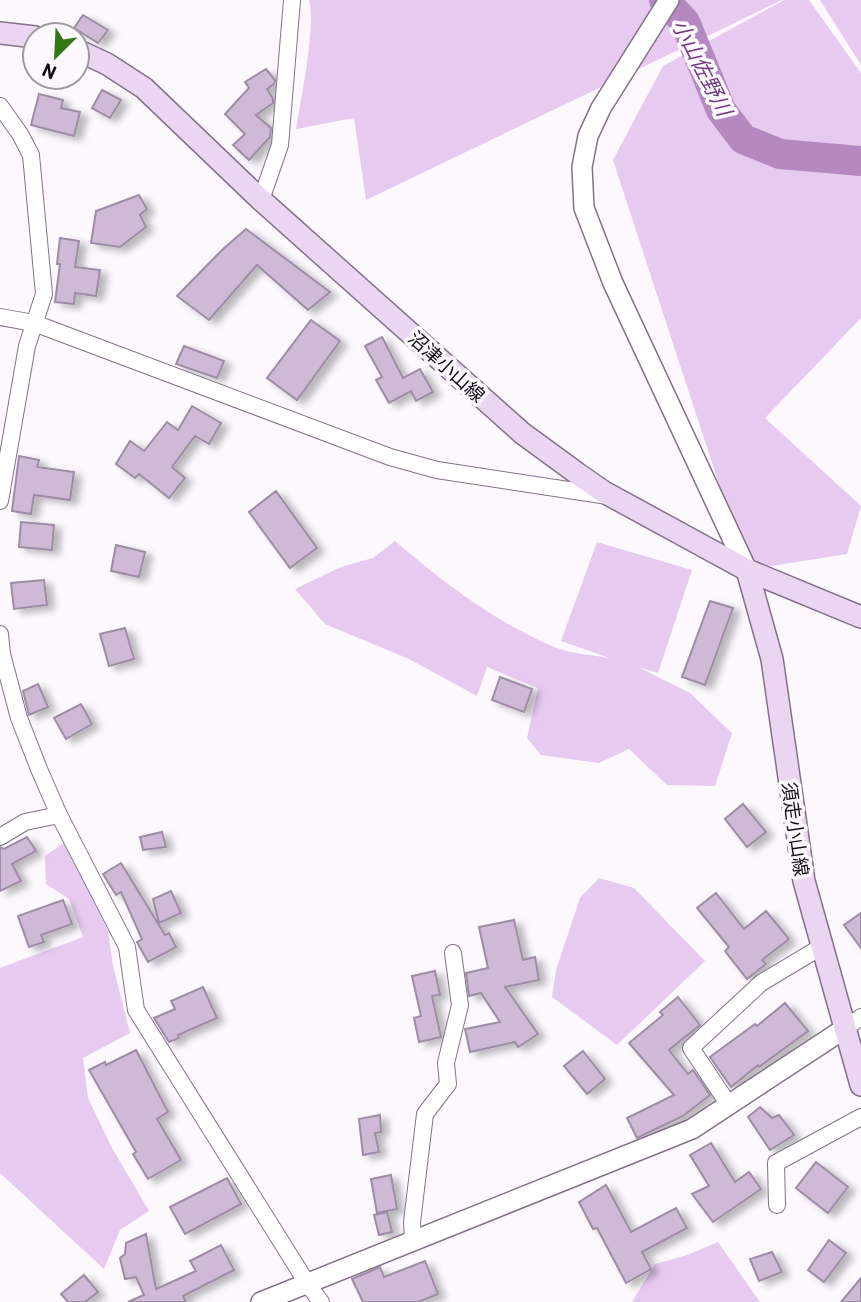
<svg xmlns="http://www.w3.org/2000/svg" width="861" height="1302" viewBox="0 0 861 1302" font-family="Barlow,'Noto Sans JP',sans-serif">
<style>
.green{fill:#e7caf0}
.lines{fill:none;stroke-linecap:round;stroke-linejoin:round}
.river{stroke:#b389bf;stroke-width:30}
.building{fill:#cebad4;stroke:#9e8ba4;stroke-width:2;filter:url(#shadow)}
.minor-casing{stroke:#847189;stroke-width:18}
.tertiary-casing{stroke:#847189;stroke-width:22}
.secondary-casing{stroke:#847189;stroke-width:24}
.minor{stroke:#fff;stroke-width:16}
.tertiary{stroke:#fff;stroke-width:19}
.secondary{stroke:#ebd6f1;stroke-width:21}
.labels{text-anchor:middle;dominant-baseline:central;stroke-width:7;stroke-linejoin:round;paint-order:stroke}
.street-label{font-size:19px;fill:#130c15;stroke:#fcf8fe}
.water-label{font-size:21px;font-style:italic;fill:#713c80;stroke:#fcf8fe}
</style>
<defs>
<filter id="shadow"><feDropShadow dx="7" dy="4" stdDeviation="3.5" flood-color="#0004"/></filter>
</defs>
<rect width="100%" height="100%" fill="#fcf8fe"/>
<g class="green">
<path d="M309,0H782L366,200L354,118L296,129C301,99 316,27 309,0Z"/>
<path d="M784,0H809L861,73V318L765,418L861,506L847,554L747,570L613,160L663,66Z"/>
<path d="M820,0H861V65Z"/>
<path d="M395,541C444,583 496,623 557,648C573,654 593,655 610,658L561,641L597,542L692,570L658,673L638,667L690,693L732,733L715,786L667,785L629,749L599,763L541,755L527,738L538,688L487,667L477,696L409,659L325,624L295,589L341,567L373,558Z"/>
<path d="M65,842L108,931L113,966L130,1033L83,1058L88,1098L112,1148L149,1211L120,1230L104,1269L0,1173V968L83,937L69,899L46,884L45,856Z"/>
<path d="M599,878L634,888L705,961L617,1045L552,997L556,970L580,898Z"/>
<path d="M718,1242L760,1302H632L655,1264L687,1255Z"/>
</g>
<g class="lines">
<path class="river" d="M664,0L685,22L721,110L743,139L780,154L861,161"/>
</g>
<g class="building">
<path d="M83,15L108,30L98,43L74,28Z"/>
<path d="M266,69L275,80L274,84L267,89L273,99V103L256,115L271,128L270,137L249,160L233,145L245,134L225,114L249,88L245,82Z"/>
<path d="M102,90L121,100L110,118L92,108Z"/>
<path d="M39,94L63,100L61,108L80,112L74,136L31,125Z"/>
<path d="M139,195L147,209L140,215L146,227L120,247L91,243L96,211Z"/>
<path d="M246,229L330,292L308,310L257,265L209,320L177,296L222,250Z"/>
<path d="M60,238L79,241L75,267L100,270L96,296L75,293L74,304L55,302L60,264H57Z"/>
<path d="M311,320L340,341L297,400L267,378Z"/>
<path d="M382,337L403,378L420,369L433,392L416,401L411,391L389,403L376,380L382,377L365,346Z"/>
<path d="M184,346L224,361L217,378L176,364Z"/>
<path d="M192,406L221,423L209,444L195,436L172,467L185,478L169,498L139,474L135,478L116,464L130,441L144,451L167,422L178,430Z"/>
<path d="M19,456L39,460L37,467L74,472L70,500L34,495L31,514L12,511Z"/>
<path d="M276,491L317,548L290,568L249,512Z"/>
<path d="M21,522L54,525L52,550L19,547Z"/>
<path d="M116,545L145,552L139,577L111,571Z"/>
<path d="M44,580L47,605L14,609L11,583Z"/>
<path d="M710,601L733,608L705,685L682,677Z"/>
<path d="M125,628L134,659L109,666L100,634Z"/>
<path d="M500,677L532,689L524,712L492,700Z"/>
<path d="M38,684L48,707L29,715L23,691Z"/>
<path d="M81,704L92,724L66,739L54,718Z"/>
<path d="M743,804L766,832L747,847L725,819Z"/>
<path d="M162,832L166,847L143,850L140,837Z"/>
<path d="M27,837L36,851L12,864L21,881L0,891V847L4,849Z"/>
<path d="M121,863L165,935L169,933L176,947L148,962L137,942L142,939L121,892L116,895L103,874Z"/>
<path d="M171,891L181,913L159,923L153,899Z"/>
<path d="M716,893L744,929L766,911L789,939L762,960L766,964L747,979L725,951L729,947L697,908Z"/>
<path d="M63,900L72,924L41,935L44,942L29,947L18,916Z"/>
<path d="M861,913V948L844,925Z"/>
<path d="M514,920L523,960L535,957L539,980L505,987L538,1034L518,1047L515,1042L470,1052L465,1029L500,1022L481,993L469,996L466,973L488,968L479,927Z"/>
<path d="M435,971L440,995L432,996L441,1037L419,1042L414,1018L421,1016L412,976Z"/>
<path d="M203,987L217,1018L178,1035L179,1038L169,1042L154,1018L175,1009L171,1001Z"/>
<path d="M678,997L700,1025L669,1050L688,1074L693,1070L710,1095L683,1116L637,1138L627,1118L674,1095L629,1043L663,1015L660,1012Z"/>
<path d="M785,1003L808,1031L759,1067L758,1065L731,1087L710,1057L755,1024L757,1026Z"/>
<path d="M136,1050L168,1112L157,1119L181,1160L148,1179L133,1154L136,1152L89,1070L105,1062L106,1065Z"/>
<path d="M583,1051L605,1079L587,1094L564,1066Z"/>
<path d="M760,1107L772,1118L779,1115L794,1135L770,1150L748,1117Z"/>
<path d="M380,1115L381,1132L375,1133L379,1152L363,1155L359,1119Z"/>
<path d="M711,1143L735,1182L749,1172L761,1189L713,1222L692,1194L709,1186L690,1155Z"/>
<path d="M816,1162L848,1187L828,1213L796,1188Z"/>
<path d="M391,1175L397,1209L377,1213L371,1179Z"/>
<path d="M227,1178L241,1204L185,1234L170,1207Z"/>
<path d="M606,1185L631,1232L676,1208L687,1228L642,1252L651,1269L626,1283L597,1228L593,1229L579,1202Z"/>
<path d="M387,1212L392,1232L379,1235L374,1215Z"/>
<path d="M146,1234L156,1289L196,1271L190,1261L221,1245L234,1270L183,1296L186,1302H128L144,1295L136,1277L125,1279L120,1258L125,1254L126,1243Z"/>
<path d="M829,1240L846,1253L824,1282L808,1270Z"/>
<path d="M772,1252L782,1272L759,1281L750,1259Z"/>
<path d="M425,1261L438,1294L418,1302H363L352,1279L380,1267L384,1277Z"/>
<path d="M84,1275L98,1292L85,1302H68L61,1294Z"/>
<path d="M861,1278V1302H841Z"/>
</g>
<g class="lines">
<g class="minor-casing">
<g id="minor">
<path d="M0,106L20,134L31,155L44,294L27,346L0,501"/>
<path d="M261,200L280,145L292,0"/>
<path d="M0,317L34,323L390,457L437,470L608,496"/>
<path d="M0,634L2,654L19,718L39,769L59,815L127,947L136,1010L307,1283L321,1302"/>
<path d="M0,837L25,822L59,815"/>
<path d="M844,1029L861,1017"/>
<path d="M729,1105L691,1048L761,983L821,947"/>
<path d="M777,1205L776,1163L861,1117"/>
<path d="M413,1240L412,1222L425,1114L448,1084L446,1063L460,1005L453,953"/>
</g>
</g>
<g class="tertiary-casing">
<g id="tertiary">
<path d="M669,0L601,108L588,136L582,167L584,208L613,283L747,570"/>
<path d="M261,1302L692,1129L844,1029"/>
</g>
</g>
<g class="secondary-casing">
<g id="secondary">
<path d="M0,33L35,37"/>
<path d="M77,50L107,64L144,88L261,200L522,433L578,474L604,492L747,570L861,617"/>
<path d="M747,570L772,659L804,881L861,1085"/>
</g>
</g>
<use href="#minor" class="minor"/>
<use href="#tertiary" class="tertiary"/>
<use href="#secondary" class="secondary"/>
</g>
<g class="labels">
<g class="street-label">
<text transform="translate(447 366) rotate(42)">沼津小山線</text>
<text transform="translate(796 829) rotate(82)">須走小山線</text>
</g>
<g class="water-label">
<text transform="translate(703 67) rotate(63)">小山佐野川</text>
</g>
</g>
<g transform="translate(56 56) rotate(204)"><circle r="33" fill="#fcf8fe" stroke="#9f9aa1" stroke-width="2"/>
<path d="M0-5L12 26L0 18L-12 26Z" fill="#347717"/>
<text y="-10" font-size="19" font-weight="bold" text-anchor="middle" fill="#130c15">N</text>
</g>
</svg>
